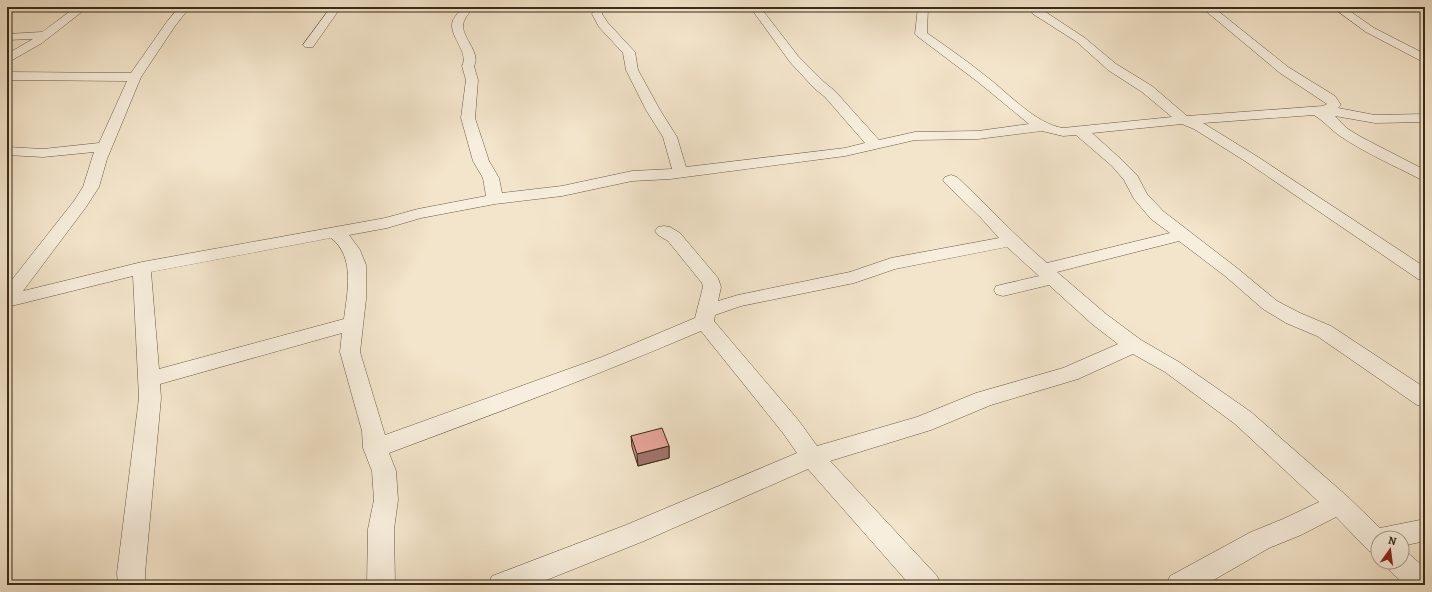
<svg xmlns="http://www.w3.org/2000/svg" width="1432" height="592" viewBox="0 0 1432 592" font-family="Alegreya,serif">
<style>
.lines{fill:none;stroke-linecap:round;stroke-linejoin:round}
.minor-casing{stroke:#685a45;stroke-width:1}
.minor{fill:#f7eedd;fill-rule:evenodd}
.wall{fill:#c99087;stroke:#392b18}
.shaded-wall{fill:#a4756e;stroke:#392b18}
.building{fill:#eaa79d;stroke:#392b18}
</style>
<rect width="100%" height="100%" fill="#f3e5cb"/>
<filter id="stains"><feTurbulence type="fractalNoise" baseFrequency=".005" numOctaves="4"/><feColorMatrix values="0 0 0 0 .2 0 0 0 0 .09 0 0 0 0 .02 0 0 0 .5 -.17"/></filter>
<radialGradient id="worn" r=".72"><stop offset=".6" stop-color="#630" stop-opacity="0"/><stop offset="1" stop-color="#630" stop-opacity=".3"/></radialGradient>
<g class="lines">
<g class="minor-casing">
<g id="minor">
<path d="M76,7H88L42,43L7,63V54L33,39L7,40V34L42,32Z"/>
<path d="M179,7H190L175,26L141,77L107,159L99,187L86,207L23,291L142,262L385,218L418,209L486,196L483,178L473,161L461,118L466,80L462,66C470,52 447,35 453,20C455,16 460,11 463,7H473C471,11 466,16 464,21C458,35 482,52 474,66L478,80L475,118L489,161L499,178L502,193L562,186L632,171L672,169L663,137L646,110L626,70L623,53L599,27L592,14L595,7H605L602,14L608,23L635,52L638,70L660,110L677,137L686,167L845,148L865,143L825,97L814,88L790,62L750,7H760L798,56L824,82L835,91L879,140L915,132L978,131L1029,124L978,82L917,36L915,34L918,7H928L927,33C947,47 967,61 987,77C1008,93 1036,124 1063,128L1172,117L1142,92L1108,70L1077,42L1033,14L1027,7H1038L1085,38L1116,64L1152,86L1187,116L1323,106L1327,104L1280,73L1201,7H1213L1288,67L1335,96L1341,105L1338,108L1375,115L1425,114V122L1375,123L1335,116L1348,129L1361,137L1425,170V181L1420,179C1393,165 1365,153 1340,136C1331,130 1324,121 1314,115L1203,123L1258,157L1425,267V281L1418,279L1248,163L1194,129L1182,124L1092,133L1122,160L1137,175L1147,194L1163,211L1237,268L1277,301L1300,313L1331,326L1425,388V407L1417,405L1317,336L1286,323L1263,309L1225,276L1179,241L1057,272L1106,314L1141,340L1179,362L1251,412L1348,497L1380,528L1425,519V541L1402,546V538H1378V555L1369,551L1336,517L1301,535L1269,548L1205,585H1166L1170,576L1251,532L1283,519L1319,502L1235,424L1165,372L1133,354L1078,379L991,405L931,430L830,461L937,576L941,585H910L808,469L644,541L534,585H488L492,576L626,525L797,453L783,433L701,331C598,375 494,414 389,453L396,471L398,500L394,529L395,585H367L368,529L374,500L372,471L363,448L362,431L340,352L342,333L160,384L161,398L145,573L146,585H118L117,573L139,398L133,276L7,307V286L74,201L83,187L94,152L43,157L7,155V147L43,149L99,143L127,81L7,80V72L131,73L166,23ZM1042,131L1063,136L1076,135L1112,166L1124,180L1134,199L1151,219L1170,233L1047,263C1015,236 987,205 957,177L951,175L945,177L943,180L945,183L981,218L999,238L891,258L850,272L738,295L718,301L721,287L718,278L680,233L670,227L664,226L658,227L655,231L658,235L668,241L702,283L703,287L695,318L602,357L385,435L360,352L366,299V265L360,250L349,235L387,228L421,218L495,204L562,196L632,181L670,179L845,156L915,140L978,139ZM331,238C356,257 347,293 344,319L159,369L151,272ZM1007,247L1039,276L996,286L994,290L996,294L1003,296L1049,285L1092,324L1118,344L1063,368L976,393L917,417L817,446L799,421L714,321L715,315L741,306L854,283L895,269Z"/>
<path d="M331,7H341L313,47H305L303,45Z"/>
<path d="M1332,7H1344L1374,28L1425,54V63L1366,32Z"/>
<path d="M1402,551L1408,553L1425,568V585H1405L1390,571L1386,562H1402Z"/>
</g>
</g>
<use href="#minor" class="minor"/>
</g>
<path class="wall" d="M631,436L669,446V458L638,466L632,447Z"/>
<path class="shaded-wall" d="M669,446V458L638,466L637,454Z"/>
<path class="building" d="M662,428L669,446L637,454L631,436Z"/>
<rect width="1432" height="592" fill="none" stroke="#f3e5cb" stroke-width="24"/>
<rect x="8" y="8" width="1416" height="576" fill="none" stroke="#392b18" stroke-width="2"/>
<rect x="12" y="12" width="1408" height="568" fill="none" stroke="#392b18"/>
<g transform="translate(1390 550) rotate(14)"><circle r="19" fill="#f7eedd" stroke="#aba08e"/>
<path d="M0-3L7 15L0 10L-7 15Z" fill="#8f2418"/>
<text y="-6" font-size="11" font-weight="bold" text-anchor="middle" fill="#392b18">N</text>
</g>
<rect width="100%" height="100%" filter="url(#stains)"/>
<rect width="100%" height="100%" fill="url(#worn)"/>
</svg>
